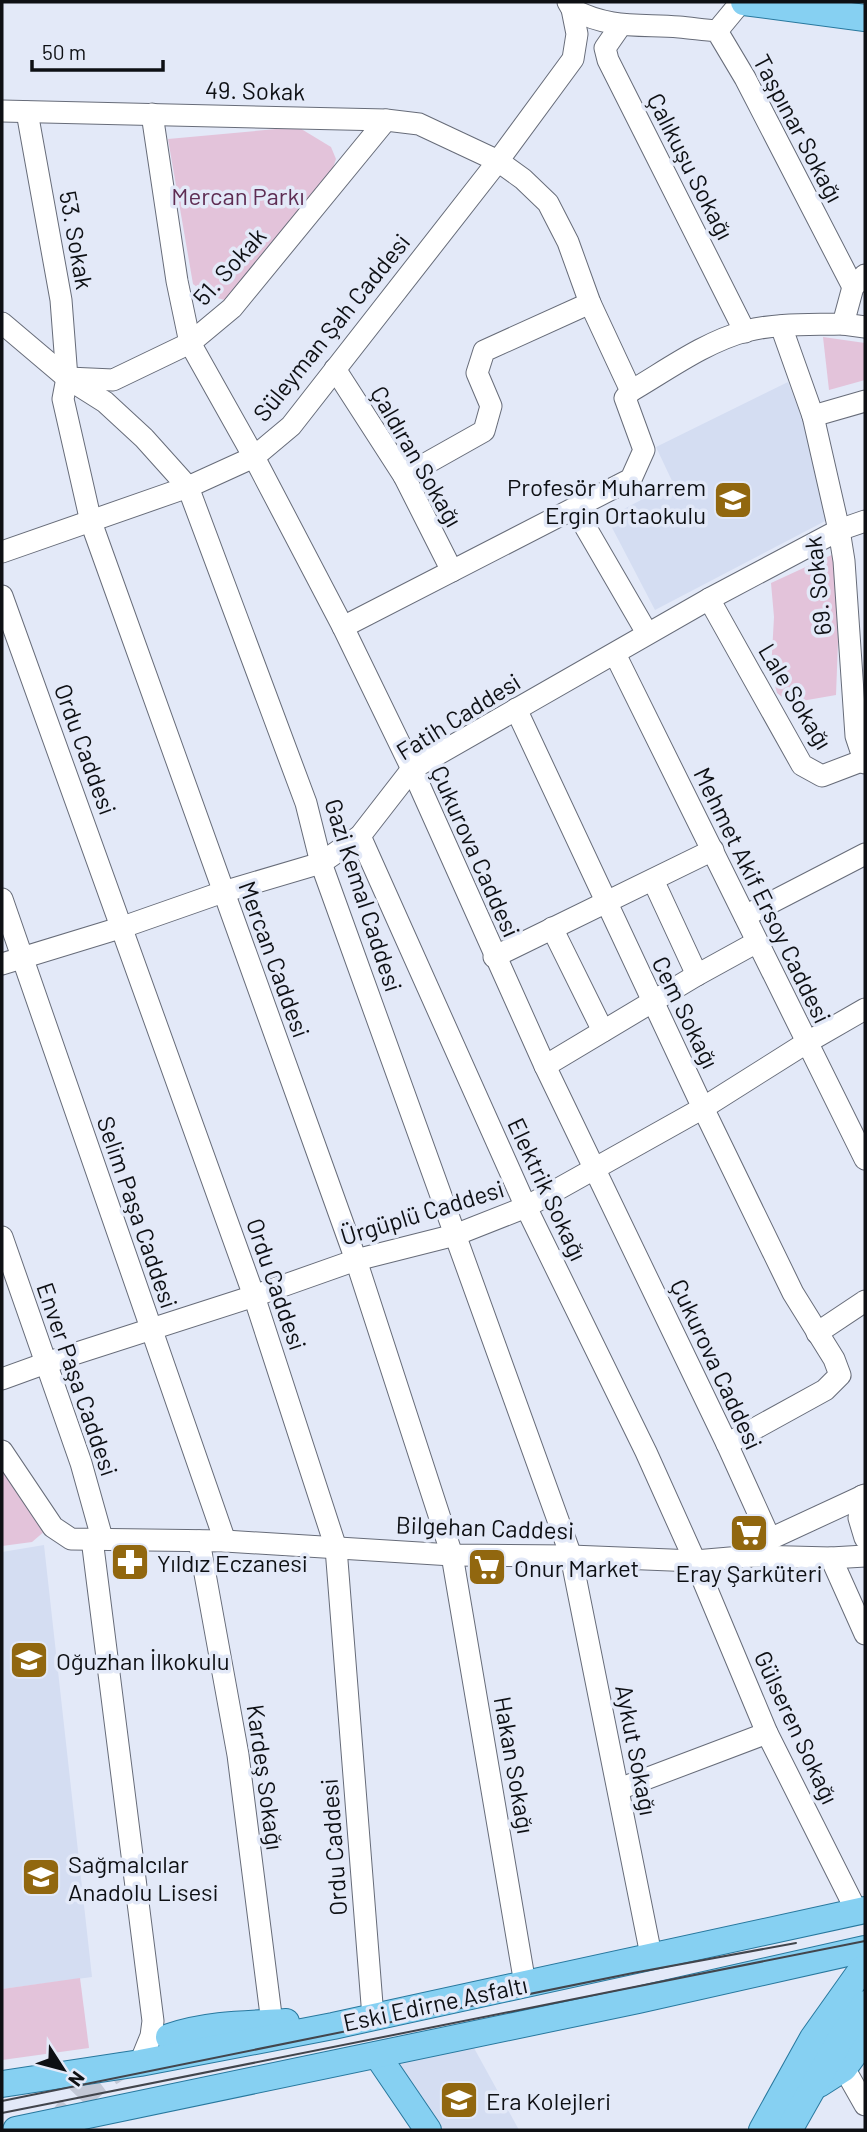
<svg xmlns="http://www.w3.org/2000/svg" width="867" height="2132" viewBox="0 0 867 2132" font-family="Barlow,sans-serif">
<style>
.built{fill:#d4ddf2}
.green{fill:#e3c3da}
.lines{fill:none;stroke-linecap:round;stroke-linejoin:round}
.major-tunnel{stroke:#c3c8d6;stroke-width:26;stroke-dasharray:26 13;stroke-linecap:butt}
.minor-casing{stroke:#676c79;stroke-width:23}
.major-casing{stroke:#28789e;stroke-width:28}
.minor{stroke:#fff;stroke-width:21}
.major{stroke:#86d0f2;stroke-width:26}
.tram{stroke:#42454c;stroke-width:2}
.labels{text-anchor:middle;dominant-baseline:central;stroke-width:7;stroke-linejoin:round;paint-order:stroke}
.street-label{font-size:24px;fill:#0e1014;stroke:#e3e9f8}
.park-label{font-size:24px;fill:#5e2d53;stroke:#e3e9f8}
.poi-label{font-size:24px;fill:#0e1014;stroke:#e3e9f8;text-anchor:start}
</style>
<rect width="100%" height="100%" fill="#e3e9f8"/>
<g class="built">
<path d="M788,382L810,439L829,519L655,610L607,518L673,483L656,447Z"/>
<path d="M44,1545L92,1977L2,1989V1552Z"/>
<path d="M474,2048L519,2130H436L394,2062Z"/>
</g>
<g class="green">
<path d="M298,127L331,147L336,159L331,174L229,301L209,296L193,284L168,139Z"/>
<path d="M823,337L865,343V380L829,390Z"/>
<path d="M836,553L838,642L836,695L790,703L777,693L771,671L774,617L771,583Z"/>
<path d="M2,1470L46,1530L32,1542L2,1546Z"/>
<path d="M80,1978L89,2048L2,2060V1989Z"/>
</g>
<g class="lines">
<path class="major-tunnel" d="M57,2130C71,2099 97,2080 126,2063"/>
<g class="minor-casing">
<g id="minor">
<path d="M572,9C609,29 639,24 679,27C691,28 704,30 717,31L745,78L853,287"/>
<path d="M621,25L605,48L608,60L745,332"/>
<path d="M717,31L741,2"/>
<path d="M2,111L386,120L419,124L498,161L523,179L548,203L568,242L590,303L631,391"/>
<path d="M27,112L61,300L67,378L63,399L91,522L356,1260L452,1555L525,1984"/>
<path d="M152,114L177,281L190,343L254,457L343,627L412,769L545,1066L727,1444L770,1539"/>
<path d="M2,323L67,378L105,402L144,438L188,487L306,803L321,863L571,1556L651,1955"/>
<path d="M843,324L865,327"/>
<path d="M781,326L813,416L839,530L844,561L856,736L865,763"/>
<path d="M335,369L404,476L452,571"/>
<path d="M68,378L113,380L190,343L232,308L386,120"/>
<path d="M813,416L865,401"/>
<path d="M404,476L484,431L491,406L477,373L484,351L590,303"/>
<path d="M575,509L647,633"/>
<path d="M2,552L188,487L254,457L291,426L498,161L573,59L577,34L572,9L568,2"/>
<path d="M2,596L254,1296L336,1548L373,2017"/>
<path d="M709,599L802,765L822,776L864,760"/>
<path d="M343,627L631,479L644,450L625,398L631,391C667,370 705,342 746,331C777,323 811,325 843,324L853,287L865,275"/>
<path d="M615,654L865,1159"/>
<path d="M516,709L703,1108L793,1293L834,1359L840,1375L825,1390L727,1444"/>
<path d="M360,836L526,1207L646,1452L695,1561L767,1733L857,1912"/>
<path d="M653,880L697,975"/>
<path d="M2,899L225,1541"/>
<path d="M745,916L865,854"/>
<path d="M552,928L603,1031"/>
<path d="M494,957L713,850"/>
<path d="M2,964L123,927L223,892L321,863L360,836L412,769L709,599L839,530L865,521"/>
<path d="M545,1066L697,975L757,942"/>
<path d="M2,1237L81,1463L102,1538"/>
<path d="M817,1333L865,1301"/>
<path d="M2,1379L46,1363L254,1296L356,1260L455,1235L526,1207L703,1108L806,1043L865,1009"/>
<path d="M2,1451L53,1527L71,1539L225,1541L452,1555L571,1556L695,1561L753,1556L831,1558L865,1556"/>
<path d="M862,1496L859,1518L865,1538"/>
<path d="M92,1539L153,2021L151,2036L140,2063"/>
<path d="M199,1541L238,1755L272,2023"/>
<path d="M762,1548L770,1539L865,1495"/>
<path d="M831,1558L865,1634"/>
<path d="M619,1789L767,1733"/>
<path d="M844,2068L865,2105"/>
</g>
</g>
<g class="major-casing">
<g id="major">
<path d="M744,2L865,18"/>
<path d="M169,2037C207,2024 246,2024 286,2022"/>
<path d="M377,2055L428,2130"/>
<path d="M2,2084L140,2063L333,2026L865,1910"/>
<path d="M819,2084L844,2068L865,2039"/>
<path d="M16,2130L638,2000L865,1949"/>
<path d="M762,2130L813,2038L862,1969"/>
<path d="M789,2130L841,2038L865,2004"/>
</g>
</g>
<use href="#minor" class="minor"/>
<use href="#major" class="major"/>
<g class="tram">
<path d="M2,2101L633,1973L796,1943"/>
<path d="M2,2113L865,1941"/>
</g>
</g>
<defs>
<g id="school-square" transform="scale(2.0125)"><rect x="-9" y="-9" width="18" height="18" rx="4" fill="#91670f" stroke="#e3e9f8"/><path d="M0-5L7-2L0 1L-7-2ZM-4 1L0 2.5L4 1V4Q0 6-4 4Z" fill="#fff"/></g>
<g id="supermarket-square" transform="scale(2.0125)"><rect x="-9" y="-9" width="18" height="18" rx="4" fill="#91670f" stroke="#e3e9f8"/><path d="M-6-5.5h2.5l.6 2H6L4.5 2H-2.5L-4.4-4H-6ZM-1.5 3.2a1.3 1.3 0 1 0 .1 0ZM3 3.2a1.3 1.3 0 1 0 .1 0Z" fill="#fff"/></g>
<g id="pharmacy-square" transform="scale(2.0125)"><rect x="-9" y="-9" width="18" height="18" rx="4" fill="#91670f" stroke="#e3e9f8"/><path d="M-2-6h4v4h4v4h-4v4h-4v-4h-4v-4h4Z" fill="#fff"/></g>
</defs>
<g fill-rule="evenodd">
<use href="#school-square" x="733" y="500"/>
<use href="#supermarket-square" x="749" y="1533"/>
<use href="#pharmacy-square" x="130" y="1562"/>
<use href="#supermarket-square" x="487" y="1567"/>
<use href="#school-square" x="29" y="1660"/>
<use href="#school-square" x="41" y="1877"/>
<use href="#school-square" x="459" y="2100"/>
</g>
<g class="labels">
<g class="street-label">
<text transform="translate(255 90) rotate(1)">49. Sokak</text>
<text transform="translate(799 128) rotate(62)">Taşpınar Sokağı</text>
<text transform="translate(691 166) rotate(63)">Çalıkuşu Sokağı</text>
<text transform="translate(77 240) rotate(80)">53. Sokak</text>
<text transform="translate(229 266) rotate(-48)">51. Sokak</text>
<text transform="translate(331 327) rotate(-51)">Süleyman Şah Caddesi</text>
<text transform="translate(417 456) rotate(60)">Çaldıran Sokağı</text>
<text transform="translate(817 586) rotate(-96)">69. Sokak</text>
<text transform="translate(796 696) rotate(59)">Lale Sokağı</text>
<text transform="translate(458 716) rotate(-32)">Fatih Caddesi</text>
<text transform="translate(86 749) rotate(70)">Ordu Caddesi</text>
<text transform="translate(476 851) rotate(66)">Çukurova Caddesi</text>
<text transform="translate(364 895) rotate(72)">Gazi Kemal Caddesi</text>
<text transform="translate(763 895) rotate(64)">Mehmet Akif Ersoy Caddesi</text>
<text transform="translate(275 959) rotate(70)">Mercan Caddesi</text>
<text transform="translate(686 1012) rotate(64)">Cem Sokağı</text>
<text transform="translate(548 1189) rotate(65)">Elektrik Sokağı</text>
<text transform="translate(138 1212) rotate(71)">Selim Paşa Caddesi</text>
<text transform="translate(422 1212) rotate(-17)">Ürgüplü Caddesi</text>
<text transform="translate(277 1284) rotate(71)">Ordu Caddesi</text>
<text transform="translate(717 1364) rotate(65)">Çukurova Caddesi</text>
<text transform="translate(78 1379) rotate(71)">Enver Paşa Caddesi</text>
<text transform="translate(485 1527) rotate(2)">Bilgehan Caddesi</text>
<text transform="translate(797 1727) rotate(65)">Gülseren Sokağı</text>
<text transform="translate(637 1750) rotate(79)">Aykut Sokağı</text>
<text transform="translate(515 1765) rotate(80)">Hakan Sokağı</text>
<text transform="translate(266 1777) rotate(82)">Kardeş Sokağı</text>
<text transform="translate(333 1847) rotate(-94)">Ordu Caddesi</text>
<text transform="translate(435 2003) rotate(-12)">Eski Edirne Asfaltı</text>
</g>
<g class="park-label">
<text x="238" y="195">Mercan Parkı</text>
</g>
<g class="poi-label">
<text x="706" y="486" text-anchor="end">Profesör Muharrem<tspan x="706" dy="28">Ergin Ortaokulu</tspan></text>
<text x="157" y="1562">Yıldız Eczanesi</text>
<text x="514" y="1567">Onur Market</text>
<text x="749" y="1572" text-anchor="middle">Eray Şarküteri</text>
<text x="56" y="1660">Oğuzhan İlkokulu</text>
<text x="68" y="1863">Sağmalcılar<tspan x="68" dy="28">Anadolu Lisesi</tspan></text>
<text x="486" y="2100">Era Kolejleri</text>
</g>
</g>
<rect width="867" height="2132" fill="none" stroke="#0e1014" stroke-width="7"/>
<g transform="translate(63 2069) rotate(126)" stroke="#e3e9f8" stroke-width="5" paint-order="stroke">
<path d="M0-5L12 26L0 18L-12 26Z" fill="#0e1014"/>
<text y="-10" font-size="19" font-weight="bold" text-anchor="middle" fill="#0e1014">N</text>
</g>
<path d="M32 60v10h131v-10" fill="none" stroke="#0e1014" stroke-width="3.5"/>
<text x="42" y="60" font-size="21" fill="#0e1014" stroke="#e3e9f8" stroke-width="5" paint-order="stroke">50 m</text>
</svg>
